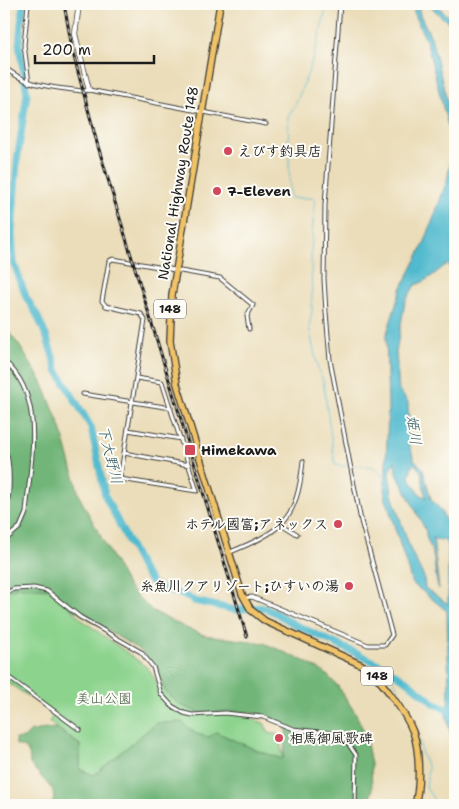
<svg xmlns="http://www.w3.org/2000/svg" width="459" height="809" viewBox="0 0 459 809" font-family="'Shantell Sans','Klee One',sans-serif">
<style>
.green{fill:#8cd38d;stroke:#547854}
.forest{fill:#71b578;stroke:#46684a}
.water{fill:#51bace;stroke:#366b75;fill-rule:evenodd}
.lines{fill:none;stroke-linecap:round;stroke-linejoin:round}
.stream{stroke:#51bace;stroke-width:1}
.river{stroke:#51bace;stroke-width:7}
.minor-casing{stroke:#3b3934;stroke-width:5}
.tertiary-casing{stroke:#3b3934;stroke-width:6}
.trunk-casing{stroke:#3b3934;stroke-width:8}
.minor{stroke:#fff;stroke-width:3}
.tertiary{stroke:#fff;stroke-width:4.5}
.trunk{stroke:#f0c369;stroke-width:5.5}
.rail-casing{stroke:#1c1c1c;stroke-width:3}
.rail{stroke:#fdfcf7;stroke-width:1;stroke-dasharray:4;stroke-linecap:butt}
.poi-dot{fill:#d1495b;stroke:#fdfcf7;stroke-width:2}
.labels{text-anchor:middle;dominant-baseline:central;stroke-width:4;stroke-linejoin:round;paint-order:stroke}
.shield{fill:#fdfcf7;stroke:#605f5e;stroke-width:1}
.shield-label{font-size:12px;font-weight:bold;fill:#1c1c1c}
.poi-label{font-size:14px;font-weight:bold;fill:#1c1c1c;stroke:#fdfcf7;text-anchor:start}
.street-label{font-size:14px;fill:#1c1c1c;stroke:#fdfcf7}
.park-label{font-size:14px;fill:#435c44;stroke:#fdfcf7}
.water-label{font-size:15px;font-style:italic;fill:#315b63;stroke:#fdfcf7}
</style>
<rect width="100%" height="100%" fill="#fdfcf7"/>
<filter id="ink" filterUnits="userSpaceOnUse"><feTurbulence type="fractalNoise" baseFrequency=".02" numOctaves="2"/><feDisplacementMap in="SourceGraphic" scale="10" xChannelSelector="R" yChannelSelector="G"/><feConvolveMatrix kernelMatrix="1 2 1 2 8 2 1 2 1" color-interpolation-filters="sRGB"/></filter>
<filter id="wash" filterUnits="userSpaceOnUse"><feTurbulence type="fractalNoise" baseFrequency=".0096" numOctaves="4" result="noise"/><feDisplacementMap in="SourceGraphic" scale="20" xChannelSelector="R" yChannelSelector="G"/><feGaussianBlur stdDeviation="1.12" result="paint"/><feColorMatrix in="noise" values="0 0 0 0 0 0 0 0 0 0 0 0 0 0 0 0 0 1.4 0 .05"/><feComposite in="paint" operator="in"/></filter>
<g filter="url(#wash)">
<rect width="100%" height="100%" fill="#ebddb9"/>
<path class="green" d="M4,429L28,564L82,620L148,668L158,685L264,723L269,733L279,735L283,759L258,751L216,732L209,737L196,734L182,723L94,775L80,770V745L49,722L54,714L4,680Z"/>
<path class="forest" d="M4,326L19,345L42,382L61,428L80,498L128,587L151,610L186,628L204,635L264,643L304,661L325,673L337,685L356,714L365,734L371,764L372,791L368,805H38L51,804L54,800L53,790L30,764C30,752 28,748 16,745L15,739L24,738L31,731L55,728L80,745V770L94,775L156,723L182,722L196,734L209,737L216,732L258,751L283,759L287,730C271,707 222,712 197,712L180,705L165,691L153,664L141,651L66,605L50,589L18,587L4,592V548L6,545L4,543V451L7,450L4,446Z"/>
<g class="water">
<path d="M412,4H418L420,15L431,37L452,120L455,111V274L448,264C437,270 428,282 415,285L405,302L396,352L399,390L408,402L409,444L414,459L423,469L431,499L440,509L450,529L455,546V754L446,714L449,698L447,611L412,583L385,496L388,409L386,336L401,289L424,244L447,181L453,146L426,40L415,17ZM395,461L396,472L426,531C425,539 430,544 432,551C436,564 434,576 439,589L433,538L440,541L445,540L448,548V604L425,588L424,577L411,551L392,495L389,472ZM413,463L421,471L426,498L419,493L409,477Z"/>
<path d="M428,4H437L443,12L455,21V25L445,20Z"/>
</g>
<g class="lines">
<g class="stream">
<path d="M327,4L318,42L309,70L297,101L288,117L290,198H315L311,249L312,310L309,327L318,370L323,380L335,465L347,466"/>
<path d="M354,466C376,466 378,465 386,486"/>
<path d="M384,667L395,682L409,716"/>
<path d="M419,739L422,755L428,767L426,788L433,798L434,805"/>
</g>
<path class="river" d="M23,4L19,44L27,94L17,161L12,234L14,263L26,297L37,315L47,338L57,370L91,427L105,496L142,569L152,583L162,589L184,595L194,601L235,610L261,607L274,612L296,625L383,666L408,682L435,704L455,713"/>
</g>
</g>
<g filter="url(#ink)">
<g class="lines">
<g class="minor-casing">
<g id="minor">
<path d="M28,4L24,45L29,83"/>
<path d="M4,67C28,87 52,87 82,91L89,90L266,124"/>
<path d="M4,361C47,397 30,463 26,513L20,527L4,541"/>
<path d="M136,378L162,382L197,491L120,479L145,320L141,314L106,306L102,301L109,261L113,259L220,278L253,305L247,316L249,329"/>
<path d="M83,394L171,408"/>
<path d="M128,430L181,439"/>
<path d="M4,448C11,459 11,501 4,511"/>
<path d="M124,453L189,465"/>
<path d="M281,524L297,534"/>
<path d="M228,553C282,531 297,521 303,461"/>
<path d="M4,594L14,589L34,588L47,591L80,617L141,652L153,667L161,694L172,706L184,713L192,715L225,713L263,717L293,729L337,734L345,739L356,755L355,805"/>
<path d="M244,598L252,597L368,645H385L392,635L361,521L330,360L326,312L324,279L325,205L340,4"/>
<path d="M4,674L80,730"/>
</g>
</g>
<g class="tertiary-casing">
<path id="tertiary" d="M79,4L75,34L89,90"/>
</g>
<g class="trunk-casing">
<path id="trunk" d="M220,4L172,295L170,341L177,384L242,594L251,610L265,621L362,665C379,675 406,714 413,732C420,750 420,787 415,805"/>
</g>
<use href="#minor" class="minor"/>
<use href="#tertiary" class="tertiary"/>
<use href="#trunk" class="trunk"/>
<g class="rail-casing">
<path id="rail" d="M64,4L73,53L97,143L247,637"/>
</g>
<use href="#rail" class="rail"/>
</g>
</g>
<g class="poi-dot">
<circle cx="228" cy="151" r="5"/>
<circle cx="217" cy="191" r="5"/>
<rect x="184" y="444" width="12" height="12" rx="2.5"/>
<circle cx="338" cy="524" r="5"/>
<circle cx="349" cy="586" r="5"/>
<circle cx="279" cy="738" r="5"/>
</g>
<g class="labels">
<g class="shield">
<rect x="154" y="299.5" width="32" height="19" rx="4"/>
<rect x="361" y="666.5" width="32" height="19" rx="4"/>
</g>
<g class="shield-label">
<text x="170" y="309">148</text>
<text x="377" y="676">148</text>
</g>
<g class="poi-label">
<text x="238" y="151">えびす釣具店</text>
<text x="227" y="191">7-Eleven</text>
<text x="201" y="450">Himekawa</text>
<text x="328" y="524" text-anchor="end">ホテル國富;アネックス</text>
<text x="339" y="586" text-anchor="end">糸魚川クアリゾート;ひすいの湯</text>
<text x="289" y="738">相馬御風歌碑</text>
</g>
<g class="street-label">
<text transform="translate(178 183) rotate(-81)">National Highway Route 148</text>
</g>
<g class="park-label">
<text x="104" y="698">美山公園</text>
</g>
<g class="water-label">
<text transform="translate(414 430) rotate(82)">姫川</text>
<text transform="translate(110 455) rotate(76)">下大野川</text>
</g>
</g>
<rect width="459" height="809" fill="none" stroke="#fdfcf7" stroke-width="20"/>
<path d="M35 55v8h119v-8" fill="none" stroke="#1c1c1c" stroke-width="2.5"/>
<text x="42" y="55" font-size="15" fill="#1c1c1c" stroke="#fdfcf7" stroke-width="4" paint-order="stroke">200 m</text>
</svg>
